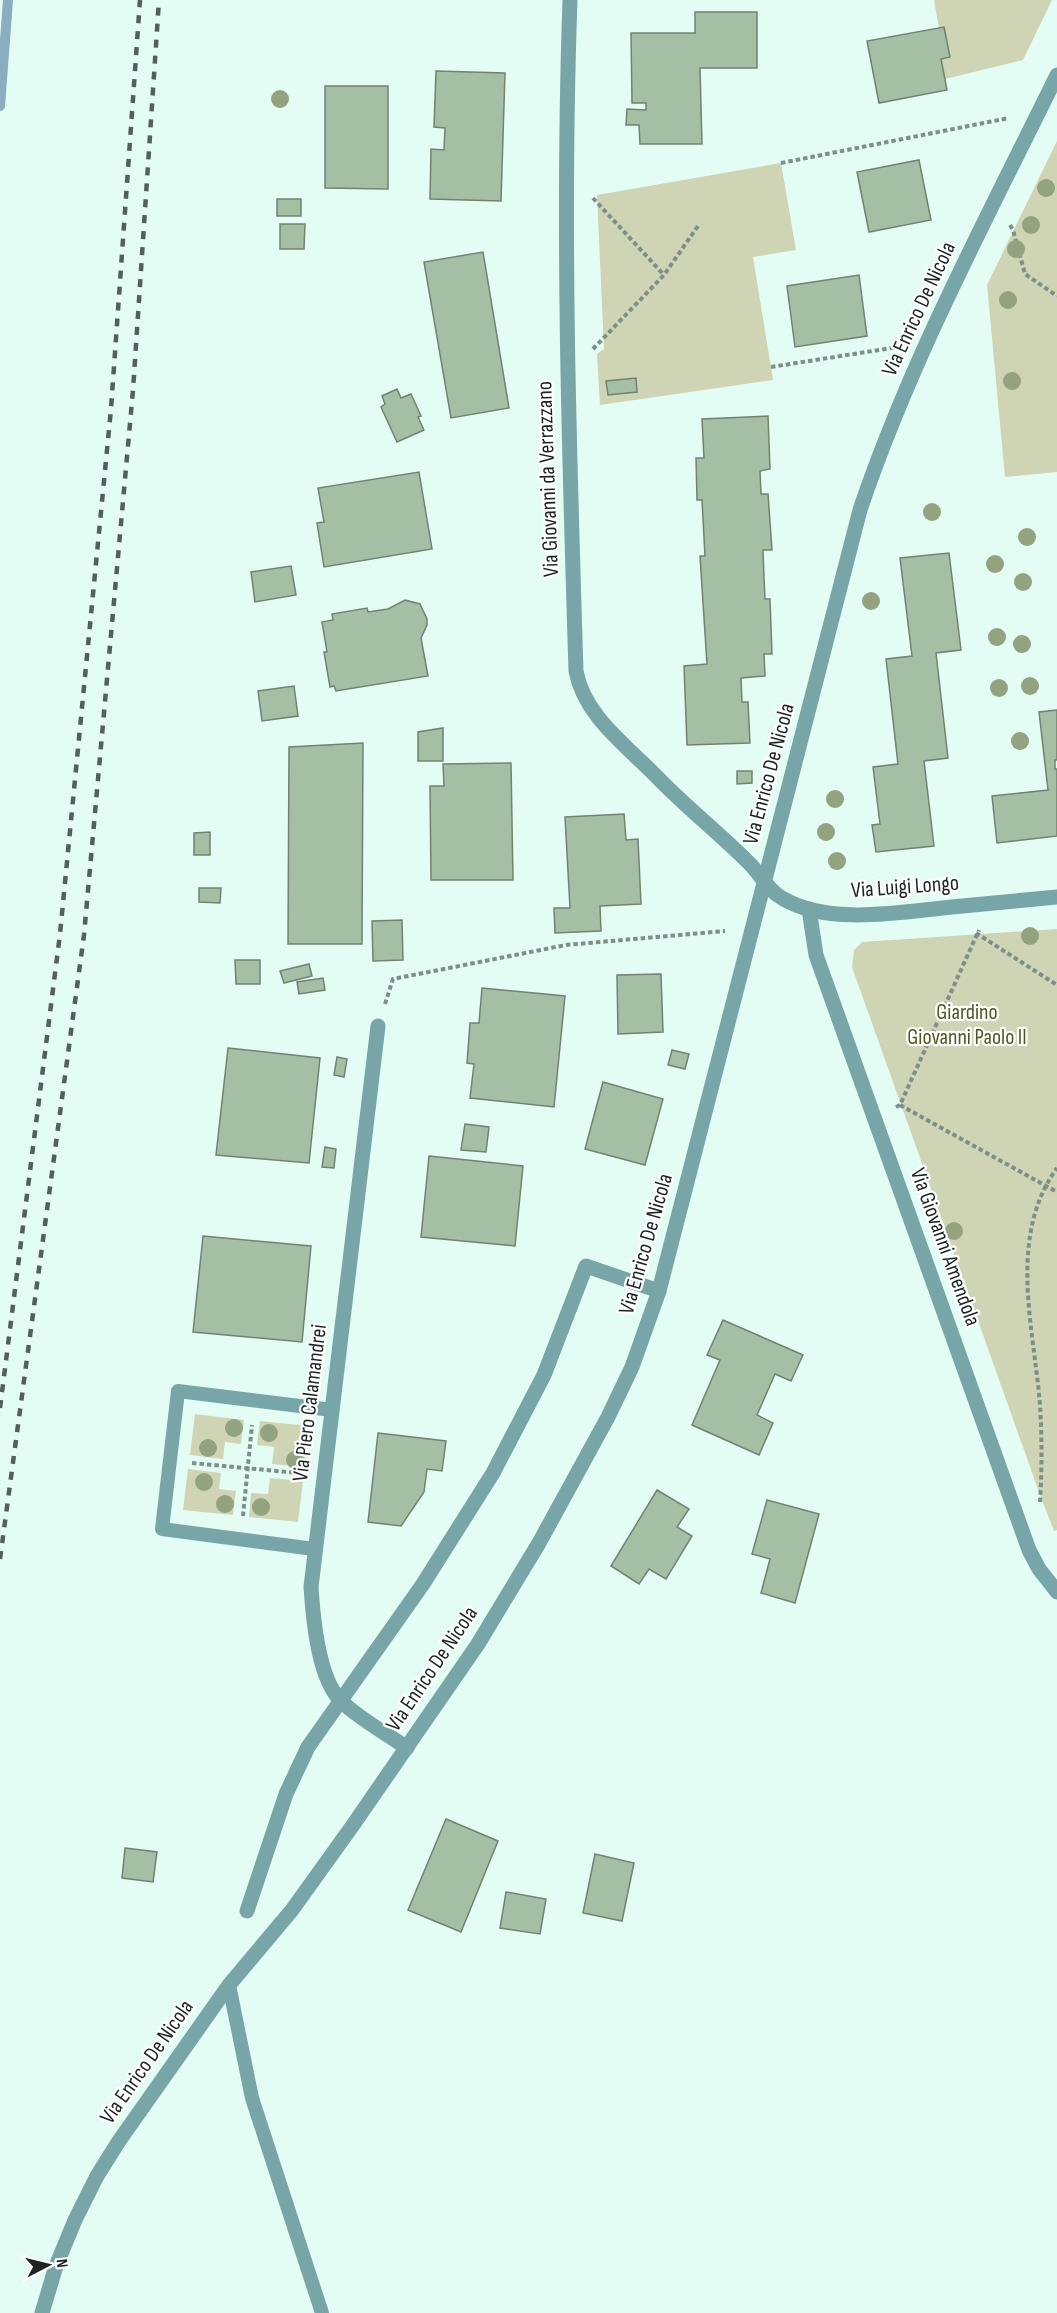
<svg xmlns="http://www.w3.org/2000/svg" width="1057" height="2313" viewBox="0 0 1057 2313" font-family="'Sofia Sans Condensed',sans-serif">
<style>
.green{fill:#cfd4b4}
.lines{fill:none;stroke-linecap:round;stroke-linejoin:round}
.stream{stroke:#8aaec1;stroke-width:10}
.building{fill:#a4bfa3;stroke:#738272;stroke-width:1.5}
.path{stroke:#7e8f89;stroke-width:4;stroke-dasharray:4.5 3;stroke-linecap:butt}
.lane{stroke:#77a5a8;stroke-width:14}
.street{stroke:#77a5a8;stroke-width:15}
.rail{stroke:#525f5b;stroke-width:4.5;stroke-dasharray:8 8;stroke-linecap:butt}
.tree{fill:#93a27f}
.labels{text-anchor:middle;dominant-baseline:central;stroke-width:4.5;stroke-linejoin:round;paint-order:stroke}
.street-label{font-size:22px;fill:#1b2421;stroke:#fff}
.park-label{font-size:22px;fill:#51571f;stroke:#fff}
</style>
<rect width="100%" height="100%" fill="#e3fdf4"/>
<g class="green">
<path d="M934,0H1052L1023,60L945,79L941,59L949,57L944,27L939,28Z"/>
<path d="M1057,141V472L1005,477L987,285Z"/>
<path d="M781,163L796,250L753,257L773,380L600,405L597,354L604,349L597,195Z"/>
<path d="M1057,929V1530L1054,1531L1039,1492L852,967L854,950L862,942Z"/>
<path d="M195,1414L244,1420L241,1444L225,1442L223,1459L190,1455Z"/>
<path d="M260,1421L310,1426L305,1467L272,1464L274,1447L257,1445Z"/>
<path d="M188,1469L221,1473L219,1489L236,1491L233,1515L183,1510Z"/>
<path d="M270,1478L303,1481L298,1522L249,1517L251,1493L268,1494Z"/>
</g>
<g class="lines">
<path class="stream" d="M0,106L8,0"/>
</g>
<g class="building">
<path d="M695,12H757V68H700L702,144H640L639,125H626L627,109L646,110V103H632L631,33H695Z"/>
<path d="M944,27L950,57L941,59L947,90L879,103L867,41Z"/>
<path d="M436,71L505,73L501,201L430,199L431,149L444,150L445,128L434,127Z"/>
<path d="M325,86H388V189L325,188Z"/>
<path d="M919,160L931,220L869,232L857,172Z"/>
<rect x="277" y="199" width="24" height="17"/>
<path d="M280,224H305L304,249H280Z"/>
<path d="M483,252L509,408L451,418L424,262Z"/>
<path d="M859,275L867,336L795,347L787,286Z"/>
<path d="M636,378L637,392L608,395L606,381Z"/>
<path d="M397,389L401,398L411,394L421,416L418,417L424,430L397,442L381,407L385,404L382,396Z"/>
<path d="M768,416L770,469L760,471L761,494H768L772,550H763L764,578L765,599H770L772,654H764L765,676L741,678L742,702H748L750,743L687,745L684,666L707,664L700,556H705L702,500H697L696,458H704L702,419Z"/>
<path d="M419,472L432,549L324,567L317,523L324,522L318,488Z"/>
<path d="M949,553L961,650L936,653L948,758L924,761L934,846L876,852L872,825L880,824L873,767L898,764L886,659L912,656L900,558Z"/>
<path d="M291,566L296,595L255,602L251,572Z"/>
<path d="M405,600L420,604L427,619V625L421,638L428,676L336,691L334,686L330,687L324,652H327L322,622L333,620L332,614L367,608L368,612L388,609Z"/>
<path d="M294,686L298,716L262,721L258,691Z"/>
<path d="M1057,710V760H1055V769H1057V836L997,843L992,796L1048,790L1039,712Z"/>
<path d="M443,728V761H418V732Z"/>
<path d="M363,743L362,944H288L289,747Z"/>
<path d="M511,763L513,880H431L430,786H444L443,764Z"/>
<path d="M737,771H752V783L737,784Z"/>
<path d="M624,814L626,840L638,839L641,904L600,906L601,931L555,933L554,908H570L565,817Z"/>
<path d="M210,832V855H194V833Z"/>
<path d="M199,888H221L220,903L199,902Z"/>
<path d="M402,920L403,960L373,961L372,921Z"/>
<path d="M235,960H260V984H236Z"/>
<path d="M309,964L312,976L284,983L280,971Z"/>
<path d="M661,974L663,1032L618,1034L617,975Z"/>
<path d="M323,978L325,990L299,994L297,982Z"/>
<path d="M482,988L565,996L554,1107L470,1098L474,1064L467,1063L470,1023H479Z"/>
<path d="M228,1048L320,1058L309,1163L216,1155Z"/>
<path d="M672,1050L689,1054L685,1069L668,1065Z"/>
<path d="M337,1057L347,1059L344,1077L334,1075Z"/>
<path d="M603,1082L663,1099L645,1165L585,1149Z"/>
<path d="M465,1124L489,1127L486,1152L461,1150Z"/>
<path d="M325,1147L336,1149L334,1168L322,1167Z"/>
<path d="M429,1156L523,1166L515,1246L421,1237Z"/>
<path d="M203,1236L311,1246L302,1342L193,1332Z"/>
<path d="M723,1320L803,1355L791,1381L775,1374L757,1415L773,1423L759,1455L692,1425L720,1360L707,1355Z"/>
<path d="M378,1433L446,1441L442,1471L427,1469L424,1492L401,1526L368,1522Z"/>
<path d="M657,1490L689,1509L677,1527L692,1536L666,1579L649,1569L639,1584L611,1566Z"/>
<path d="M767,1500L819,1514L795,1603L761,1593L770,1559L752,1554Z"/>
<path d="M446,1819L498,1841L461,1932L408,1910Z"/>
<path d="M125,1848L157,1852L153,1882L122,1878Z"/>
<path d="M595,1854L634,1863L622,1921L583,1913Z"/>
<path d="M506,1892L546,1899L540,1934L500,1928Z"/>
</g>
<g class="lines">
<g class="path">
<path d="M781,163L1009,118"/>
<path d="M593,198L664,275"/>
<path d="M1010,225L1013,230L1025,274L1057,296"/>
<path d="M593,349L664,275L698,226"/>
<path d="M771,367L898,347"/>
<path d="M976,933L1057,985"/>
<path d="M385,1004L393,979L566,945L725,931"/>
<path d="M900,1105L1057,1192"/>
<path d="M896,1107L900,1105L979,930"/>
<path d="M192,1463L298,1473"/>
<path d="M1040,1502C1042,1470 1042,1437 1040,1405C1034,1328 1007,1237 1057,1168"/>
<path d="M243,1516L252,1425"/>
</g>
<g class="lane">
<path d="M314,1549L162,1529L178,1391L332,1410"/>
<path d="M229,1985L252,2098L322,2313"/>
</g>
<g class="street">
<path d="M570,0C562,224 569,447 576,671C584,716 627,746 658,778C686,807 719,833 748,862C760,873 767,890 782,898C828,926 901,912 952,907C987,904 1022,900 1057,897"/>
<path d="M809,909L816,955L1029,1550L1039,1569L1057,1592"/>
<path d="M378,1026L311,1587C313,1618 318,1680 342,1702C361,1720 386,1733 407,1748"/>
<path d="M247,1911L286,1794L308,1747L423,1584L493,1473L544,1375L586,1266L659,1291"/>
<path d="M42,2313L56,2266L75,2220L97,2176L119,2141L229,1985L292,1910L353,1825L478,1644L539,1543L608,1417L632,1367L659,1291L860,510C911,359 987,218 1057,75"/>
</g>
<g class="rail">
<path d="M0,1408L60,934L111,409L140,0"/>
<path d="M0,1559L84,935L133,390L159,0"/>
</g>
</g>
<g class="tree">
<circle cx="280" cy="99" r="9"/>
<circle cx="1046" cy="188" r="9"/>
<circle cx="1031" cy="225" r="9"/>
<circle cx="1016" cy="249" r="9"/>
<circle cx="1008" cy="300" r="9"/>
<circle cx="1012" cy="381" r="9"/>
<circle cx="932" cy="512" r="9"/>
<circle cx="1027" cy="537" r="9"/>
<circle cx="995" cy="564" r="9"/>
<circle cx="1023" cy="582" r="9"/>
<circle cx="871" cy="601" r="9"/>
<circle cx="997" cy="637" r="9"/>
<circle cx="1022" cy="644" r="9"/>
<circle cx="1030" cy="686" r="9"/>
<circle cx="999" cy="688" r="9"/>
<circle cx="1020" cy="741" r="9"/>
<circle cx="835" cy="799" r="9"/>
<circle cx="826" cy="832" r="9"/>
<circle cx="837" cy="861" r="9"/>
<circle cx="1030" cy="936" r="9"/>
<circle cx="954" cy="1231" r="9"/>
<circle cx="234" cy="1428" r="9"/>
<circle cx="269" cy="1433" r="9"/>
<circle cx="208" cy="1448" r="9"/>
<circle cx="295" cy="1460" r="9"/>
<circle cx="204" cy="1482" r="9"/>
<circle cx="225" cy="1504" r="9"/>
<circle cx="261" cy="1507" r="9"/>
</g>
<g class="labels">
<g class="street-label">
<text transform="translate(919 309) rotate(-65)">Via Enrico De Nicola</text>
<text transform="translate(548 479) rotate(-92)">Via Giovanni da Verrazzano</text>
<text transform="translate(769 774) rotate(-75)">Via Enrico De Nicola</text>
<text transform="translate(905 887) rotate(-4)">Via Luigi Longo</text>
<text transform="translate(646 1244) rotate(-74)">Via Enrico De Nicola</text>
<text transform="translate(945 1247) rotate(70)">Via Giovanni Amendola</text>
<text transform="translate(310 1403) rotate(-83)">Via Piero Calamandrei</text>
<text transform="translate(432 1669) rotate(-56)">Via Enrico De Nicola</text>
<text transform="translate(147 2062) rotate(-55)">Via Enrico De Nicola</text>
</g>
<g class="park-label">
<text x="967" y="1012">Giardino<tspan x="967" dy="25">Giovanni Paolo II</tspan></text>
</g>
</g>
<g transform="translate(48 2265) rotate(83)" stroke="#ffffff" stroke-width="4.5" paint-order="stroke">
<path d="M0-4.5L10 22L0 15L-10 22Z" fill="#1b2421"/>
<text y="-9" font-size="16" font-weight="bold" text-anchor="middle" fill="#1b2421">N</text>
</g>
</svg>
